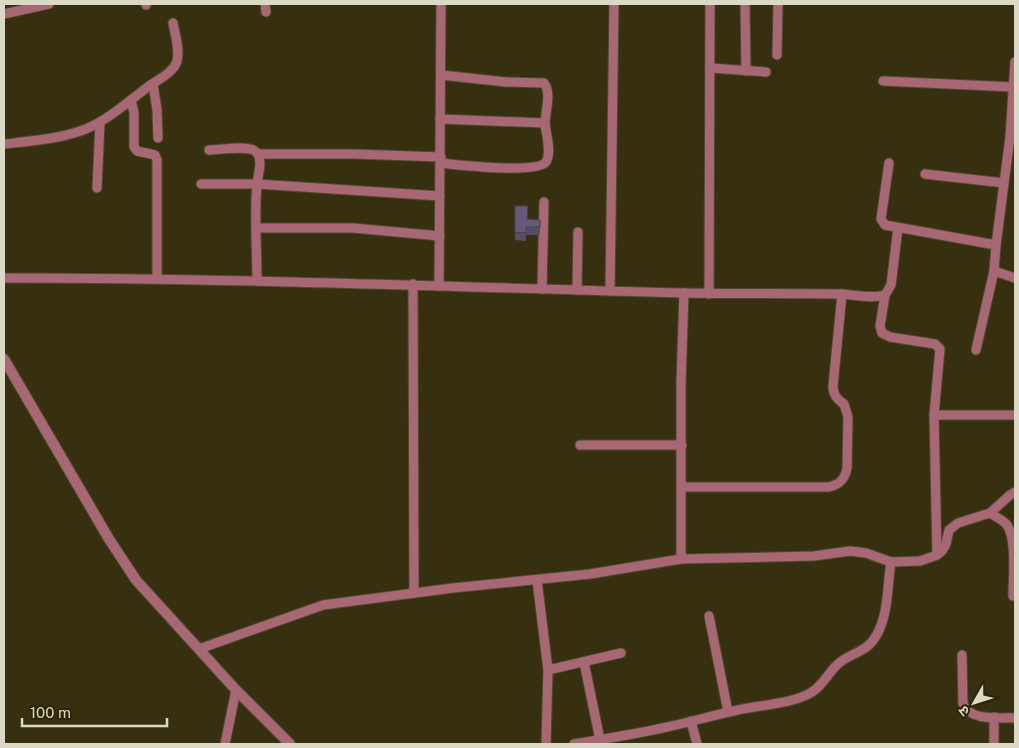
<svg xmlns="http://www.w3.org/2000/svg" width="1019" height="748" viewBox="0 0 1019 748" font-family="'Public Sans','Noto Sans Devanagari',sans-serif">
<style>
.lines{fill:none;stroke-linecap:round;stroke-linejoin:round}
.minor-casing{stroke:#514b2d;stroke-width:11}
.tertiary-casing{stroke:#514b2d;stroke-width:12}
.minor{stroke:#a86774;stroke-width:9}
.tertiary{stroke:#a86774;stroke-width:10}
.wall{fill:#564d67}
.building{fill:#645a78;stroke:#463f54}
</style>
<rect width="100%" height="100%" fill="#373010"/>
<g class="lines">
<g class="minor-casing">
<g id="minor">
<path d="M146,4V5"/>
<path d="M265,4L266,12"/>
<path d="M745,4L746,71"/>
<path d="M4,14L49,4"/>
<path d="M777,55L778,4"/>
<path d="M710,68L766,72"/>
<path d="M883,81L1013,87"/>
<path d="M153,84L157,110L158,138"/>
<path d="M131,100L134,113V147L137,151L155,155L157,160V278"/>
<path d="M440,119L545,123"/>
<path d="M4,144C31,141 60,139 86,129C109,119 129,101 149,86C158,80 174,72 177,61C180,50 175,34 173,23"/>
<path d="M209,150C219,150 247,145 255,151C264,158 258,174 257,184C254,215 257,248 257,280"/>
<path d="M258,154H354L441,157"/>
<path d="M441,163C458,165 537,174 546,162C552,152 546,134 545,124C545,112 552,93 544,83L506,82L441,75"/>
<path d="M889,163L881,219L885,225L996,245"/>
<path d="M925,174L1004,183"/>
<path d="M201,184H257L440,196"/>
<path d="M97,188L100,122"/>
<path d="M257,228H353L440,236"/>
<path d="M994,271L1015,278"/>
<path d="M4,278C230,278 456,287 682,293C735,294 788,293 841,294C856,295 872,299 885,295L891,285L898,228"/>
<path d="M413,284L414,593"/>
<path d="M439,286L441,4"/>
<path d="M542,289L544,202"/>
<path d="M577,290L578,232"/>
<path d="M610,291L614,4"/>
<path d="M709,294L710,4"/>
<path d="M885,295L880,326L882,333L890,337L935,344L940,349L934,415L937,555"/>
<path d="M976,350L994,271L996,245L1010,137L1015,62"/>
<path d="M934,415H1015"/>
<path d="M580,445H682"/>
<path d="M682,487H828C840,485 845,479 847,468L848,417L844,404C837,399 833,395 833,386L842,294"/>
<path d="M990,513C996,517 1003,520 1007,525C1017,539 1013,579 1013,596"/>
<path d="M681,559V383L684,293"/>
<path d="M537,580L548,670L546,744"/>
<path d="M709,616L728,712"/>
<path d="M199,649L323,605L453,588L590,574L681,559L814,556L850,551L866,553L891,562L920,561L937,555L942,551L946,544L949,530L953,527L958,523L990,513L1010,495L1015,492"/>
<path d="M962,655L963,704C971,722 999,717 1015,718"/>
<path d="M584,662L600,740"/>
<path d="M548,670L621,653"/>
<path d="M691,721L697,744"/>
<path d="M225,744L236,690"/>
<path d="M574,744C605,739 636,734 667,727C691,722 714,715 738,710C759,705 793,704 812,692C825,684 830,668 843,660C856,652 868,650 876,636C889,614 887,586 891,562"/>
<path d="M994,744V717"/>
</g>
</g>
<g class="tertiary-casing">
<path id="tertiary" d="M4,359L109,539L136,580L236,690L290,744"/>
</g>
<use href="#minor" class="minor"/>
<use href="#tertiary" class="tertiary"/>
</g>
<path class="wall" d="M527,219L540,220V235H526V241L515,240V232Z"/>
<path class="building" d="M515,206H528L527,219L540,220V227H526V233L515,232Z"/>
<rect width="1019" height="748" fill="none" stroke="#dcd8c6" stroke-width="10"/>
<g transform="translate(974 703) rotate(231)" stroke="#2c2606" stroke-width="4" paint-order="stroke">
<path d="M0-4L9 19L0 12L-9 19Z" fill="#dcd8c6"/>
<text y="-8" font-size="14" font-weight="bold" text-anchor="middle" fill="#dcd8c6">उ</text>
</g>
<path d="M22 718v8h145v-8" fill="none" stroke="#dcd8c6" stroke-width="2.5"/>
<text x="30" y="718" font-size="15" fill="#dcd8c6" stroke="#2c2606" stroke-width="4" paint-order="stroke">100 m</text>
</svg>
